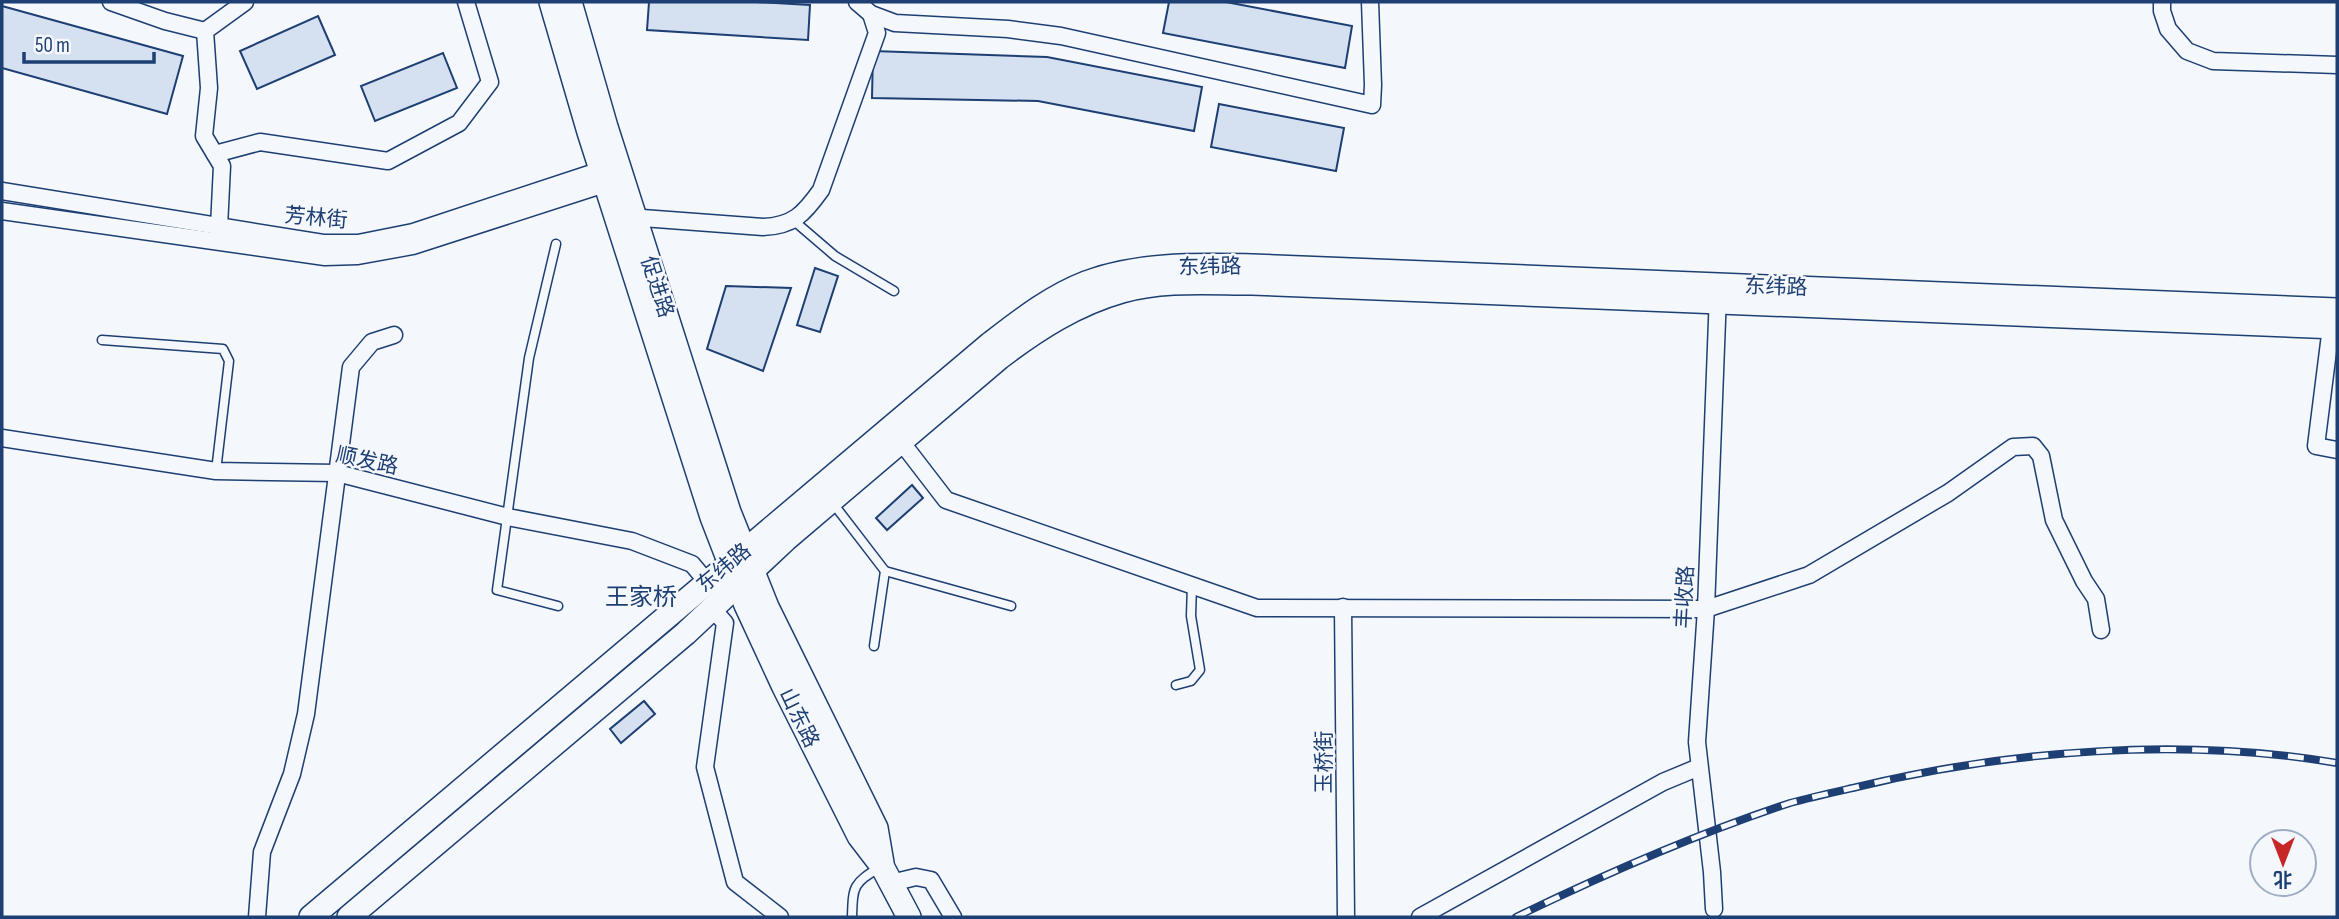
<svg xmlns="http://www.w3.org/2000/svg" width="2339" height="919" viewBox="0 0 2339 919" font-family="'Sofia Sans Condensed','Noto Sans SC',sans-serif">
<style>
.building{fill:#d5e0f0;stroke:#1d3f73;stroke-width:2}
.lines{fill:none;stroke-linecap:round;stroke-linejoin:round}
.lane-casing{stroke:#1d3f73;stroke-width:11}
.street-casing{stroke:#1d3f73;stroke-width:19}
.secondary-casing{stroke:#1d3f73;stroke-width:26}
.lane{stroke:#f4f7fb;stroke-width:8}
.street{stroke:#f4f7fb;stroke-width:16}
.secondary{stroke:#f4f7fb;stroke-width:23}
.rail-casing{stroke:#1d3f73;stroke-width:8}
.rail{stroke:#f4f7fb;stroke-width:5;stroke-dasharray:16;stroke-linecap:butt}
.labels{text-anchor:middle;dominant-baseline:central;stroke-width:5;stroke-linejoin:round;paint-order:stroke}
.street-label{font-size:21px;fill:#1d3f73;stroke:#f4f7fb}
.quarter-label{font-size:24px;fill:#1d3f73;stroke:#f4f7fb}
</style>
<rect width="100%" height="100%" fill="#f4f7fb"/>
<g class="building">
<path d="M649,2H756L810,5L808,40L647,30Z"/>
<path d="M1169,2H1226L1352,26L1345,68L1163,33Z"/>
<path d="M2,6L183,56L167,114L2,68Z"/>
<path d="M318,16L335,55L257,89L240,51Z"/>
<path d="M873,51L1047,57L1202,87L1194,131L1038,101L872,98Z"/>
<path d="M443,53L457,88L375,121L361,86Z"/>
<path d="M1219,104L1344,128L1336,171L1211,147Z"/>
<path d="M815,268L838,276L820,332L797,325Z"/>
<path d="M726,286L791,288L763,371L707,349Z"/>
<path d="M912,485L923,498L887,530L876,518Z"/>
<path d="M644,701L655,714L621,743L610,729Z"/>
</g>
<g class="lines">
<g class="lane-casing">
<g id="lane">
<path d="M793,220L835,256L894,291"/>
<path d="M556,244L529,358L497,590L558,606"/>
<path d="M102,340L223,349L229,361L216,471"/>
<path d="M832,502L885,571L1011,606"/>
<path d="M874,646L885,571"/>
<path d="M1176,685L1191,681L1200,670L1191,616L1192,585"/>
<path d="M852,917C853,885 853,884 880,867"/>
</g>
</g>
<g class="street-casing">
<g id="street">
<path d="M111,2L165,21L205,31"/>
<path d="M857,2L871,14L895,23L1008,29L1061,36L1372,105L1373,85L1370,2"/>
<path d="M2162,2V11L2168,29L2187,51L2213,61L2337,65"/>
<path d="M215,154L260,142L388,161L459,123L490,82L466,2"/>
<path d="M2,191L323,243H358L413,232L601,170H611"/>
<path d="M2,211L325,257L358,256L413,246L605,184L613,177"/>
<path d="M629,217L763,227C793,226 804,214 821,190L877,33L871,14"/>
<path d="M219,227L222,166L204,136L209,88L205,31L245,2"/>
<path d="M2331,327L2316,446L2337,450"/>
<path d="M896,435L946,500L1257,608L1706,609L1809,575L1948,493L2013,447L2033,446L2041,456L2054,520L2084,581L2096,599L2101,630"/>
<path d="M2,438L216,471L337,473L508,517L632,541L692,564L707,582"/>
<path d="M1343,607L1346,917"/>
<path d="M712,608L725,623L705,767L735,882L780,917"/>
<path d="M891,883L916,877L931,880L953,917"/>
<path d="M1714,909L1712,872L1697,742L1706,609L1718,294"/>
<path d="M257,917L262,852L292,774L306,714L351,367L372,342L394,335"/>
<path d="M1420,917L1663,782L1699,767"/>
</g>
</g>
<g class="secondary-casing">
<g id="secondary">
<path d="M551,2L589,132L712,517L746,605L784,687L859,836L882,866L909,917"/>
<path d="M570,2L606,127L729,512L767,607L876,828L882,863"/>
<path d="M311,917L990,344C1020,321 1050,297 1086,283C1139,263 1197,265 1252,266L2337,310"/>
<path d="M349,917L686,633L786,539L999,358C1037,329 1076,304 1122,291C1163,279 1210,283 1252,283L2337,327"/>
</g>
</g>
<use href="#lane" class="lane"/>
<use href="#street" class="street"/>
<use href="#secondary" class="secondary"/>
<g class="rail-casing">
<path id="rail" d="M1516,917C1605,874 1696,834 1790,803C1812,797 1835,792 1857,787C2009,750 2183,737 2337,763"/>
</g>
<use href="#rail" class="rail"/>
</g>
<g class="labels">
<g class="street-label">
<text transform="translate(316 218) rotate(5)">芳林街</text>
<text transform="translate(1210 267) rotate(-1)">东纬路</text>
<text transform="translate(657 287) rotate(72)">促进路</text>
<text transform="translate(1776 287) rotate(2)">东纬路</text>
<text transform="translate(367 461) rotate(12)">顺发路</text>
<text transform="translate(724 568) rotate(-40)">东纬路</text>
<text transform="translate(1685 597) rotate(-87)">丰收路</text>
<text transform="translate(799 718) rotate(64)">山东路</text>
<text transform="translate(1324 762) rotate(-90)">玉桥街</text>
</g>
<g class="quarter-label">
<text x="641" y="597">王家桥</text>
</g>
</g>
<rect width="2339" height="919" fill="none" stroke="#1d3f73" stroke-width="7"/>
<g transform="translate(2283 863) rotate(180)"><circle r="33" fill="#f4f7fb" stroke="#9eadc5" stroke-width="2"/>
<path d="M0-5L12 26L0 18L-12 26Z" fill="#c62828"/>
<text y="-10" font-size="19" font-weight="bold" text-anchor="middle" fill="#1d3f73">北</text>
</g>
<path d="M24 52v10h130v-10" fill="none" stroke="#1d3f73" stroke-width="3.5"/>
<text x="35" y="52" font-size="21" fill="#1d3f73" stroke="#f4f7fb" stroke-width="5" paint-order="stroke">50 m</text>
</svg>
